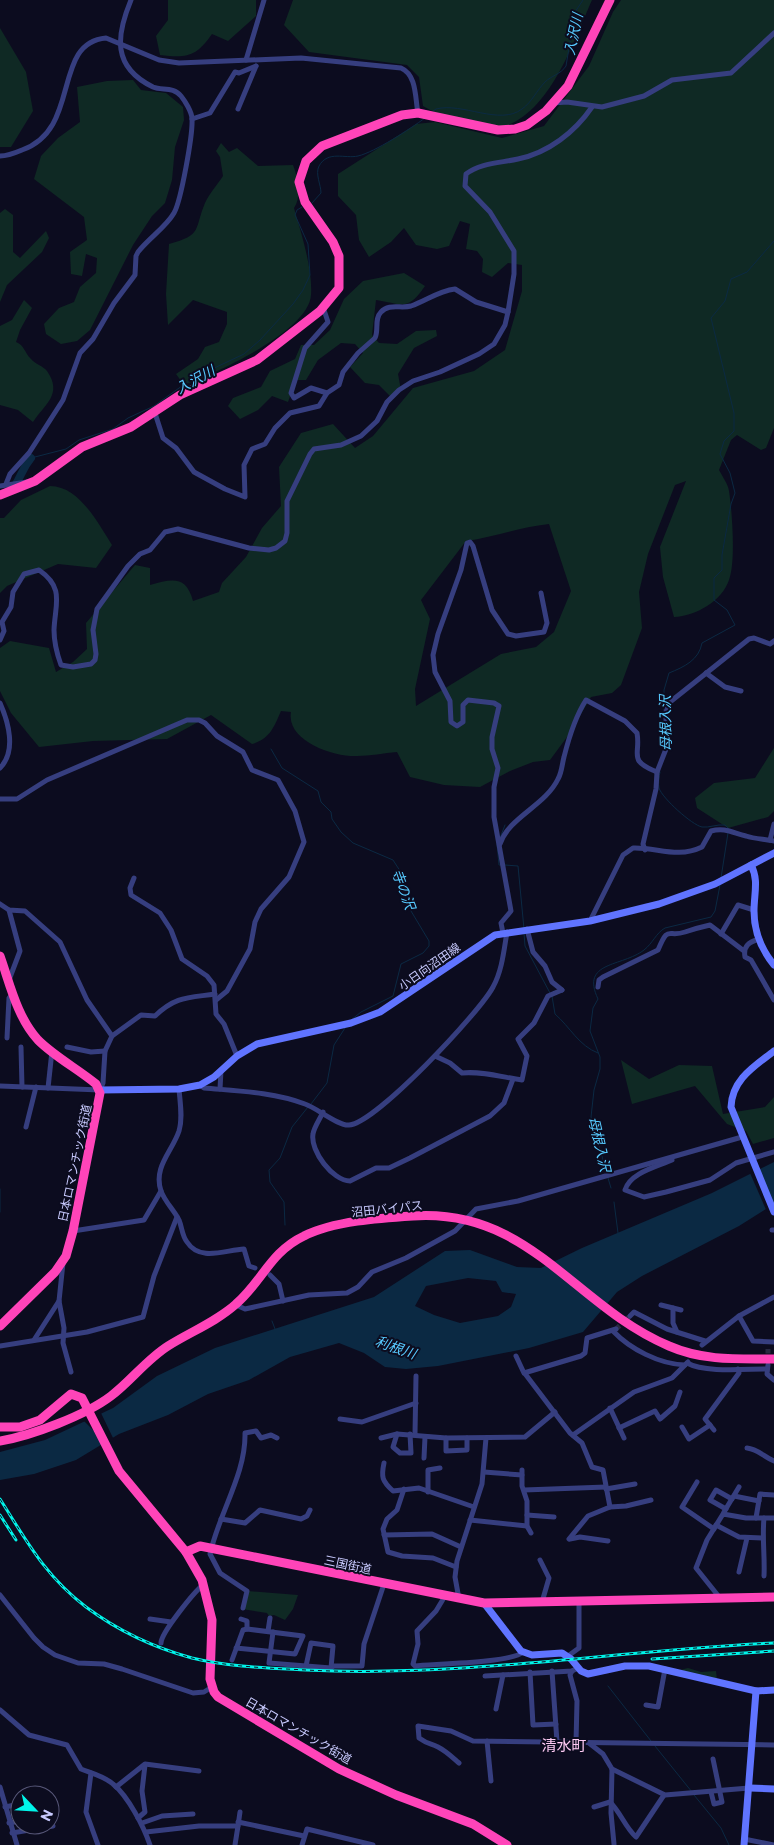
<svg xmlns="http://www.w3.org/2000/svg" width="774" height="1845" viewBox="0 0 774 1845" font-family="Commissioner,'Noto Sans JP',sans-serif">
<style>
.green{fill:#0f2924;fill-rule:evenodd}
.water{fill:#0b2943;fill-rule:evenodd}
.pier{fill:#0c0c1f}
.lines{fill:none;stroke-linecap:round;stroke-linejoin:round}
.stream{stroke:#0b2943;stroke-width:1}
.river{stroke:#0b2943;stroke-width:8}
.street-tunnel{stroke:#282941;stroke-width:5;stroke-dasharray:5 2.5;stroke-linecap:butt}
.street{stroke:#363e7f;stroke-width:5}
.secondary{stroke:#6074ff;stroke-width:7}
.highway{stroke:#ff44b9;stroke-width:9}
.rail-casing{stroke:#00f4e9;stroke-width:3}
.rail{stroke:#0c0c1f;stroke-width:1;stroke-dasharray:4;stroke-linecap:butt}
.labels{text-anchor:middle;dominant-baseline:central;stroke-width:4;stroke-linejoin:round;paint-order:stroke}
.street-label{font-size:12px;fill:#c9cbff;stroke:#0c0c1f}
.water-label{font-size:14px;font-style:italic;fill:#57caff;stroke:#0c0c1f}
.quarter-label{font-size:15px;fill:#ffcbf4;stroke:#0c0c1f}
</style>
<rect width="100%" height="100%" fill="#0c0c1f"/>
<g class="green">
<path d="M168,0H256V16L228,41L212,34C196,57 187,58 160,55L156,36L168,20Z"/>
<path d="M293,0H592C574,40 552,109 506,126C498,129 482,123 473,122C454,119 440,116 423,106L419,77L407,65L309,52L284,25Z"/>
<path d="M621,0H774V428L766,448L761,450L737,435L731,440L719,470C722,476 728,484 729,491C732,510 736,562 729,580C722,601 696,616 674,617L663,577L660,547L686,481L675,485L648,554L639,592L642,628L621,685L612,693L591,697L570,733L550,760L533,762L510,771L480,787L444,785L410,777L397,752C384,753 370,756 357,756C334,757 286,741 291,712L281,711C274,727 270,739 252,744L211,715L167,739L93,741L39,747L11,713L0,691V648L10,641L49,648L56,672L73,662L87,649L86,623L135,565L150,568V585C172,579 186,575 193,601L219,592L222,583L246,557L262,528L281,506L279,467L301,433L333,424L355,448L373,436L413,388L474,371L505,350L522,291V265L508,263L492,277L482,272L483,259L477,251L466,249L470,224L460,221L449,246L437,249L416,245L404,228L391,242L369,257L359,240L356,215L338,196V174L416,124L435,122L502,138L544,126L589,66L613,12ZM549,524L571,591L554,632L536,647L501,654L416,706L415,689L430,619L421,600L466,541C494,537 520,527 549,524Z"/>
<path d="M0,28L26,72L33,111L11,147H0Z"/>
<path d="M133,80L141,90L166,93L183,107L184,120L175,147L172,180L165,203L152,216L133,245L90,330L77,341L61,344L46,334L44,324L59,308L74,302L80,287L96,273L97,258L86,254L82,276L71,274L70,252L87,240L84,217L34,179L41,156L58,138L80,122L77,87L107,81Z"/>
<path d="M221,143L229,152L237,148L258,166L293,165C298,178 302,196 294,208C301,232 313,270 311,295C309,331 215,374 184,385L176,374L198,359L205,347L219,342L227,324V312L193,300L168,325L166,294L169,244C203,235 194,229 205,203C209,194 217,185 223,176L220,157L216,151Z"/>
<path d="M5,209L13,215V252L20,258L46,231L49,238L42,252L7,285L0,302V213Z"/>
<path d="M404,273L425,286C407,312 403,304 376,300L372,335L379,343L397,344L416,331L436,330L437,336L414,348L398,374L401,390L393,399L379,385L365,383L350,367L363,353L355,344L341,343L318,360L306,380H296L288,402L272,396L258,410L240,419L228,406L233,398L261,387L270,371L295,359L301,345H314L330,330L344,299L363,281Z"/>
<path d="M24,300L32,308L20,330L16,342C25,346 24,352 31,359C35,364 43,366 47,371C63,394 45,404 33,422L18,410L0,405V326L12,320Z"/>
<path d="M50,486C79,486 98,523 112,545L96,568L58,564L7,586L0,593V518H4L21,500Z"/>
<path d="M774,748V811L768,817L728,828L697,808L695,798L714,783L755,778Z"/>
<path d="M621,1060L649,1079L679,1065L712,1066L723,1114L765,1107L774,1097V1138L753,1144L746,1131L727,1124L695,1086L632,1104Z"/>
<path d="M248,1591L298,1595L293,1609L285,1620L274,1615L269,1616L267,1613L242,1609Z"/>
<path d="M688,1668L701,1672L716,1671L717,1680L680,1670Z"/>
</g>
<path class="water" d="M774,1162V1204L739,1226L642,1276L617,1292L583,1332L529,1348L438,1366L406,1369L385,1367L364,1353L339,1343L290,1357L249,1380L208,1394L168,1415L119,1434L76,1460L34,1474L0,1480V1452L45,1440L113,1408L157,1376L215,1348L374,1297L445,1251L470,1250L517,1267L541,1268L582,1248L712,1193ZM468,1278L496,1281L502,1292L516,1294L511,1307L498,1316L460,1323L434,1315L415,1306L426,1286Z"/>
<g class="pier">
<path d="M758,1168L774,1207L767,1212L750,1173Z"/>
<path d="M101,1413L114,1440L103,1447L94,1431L83,1420Z"/>
</g>
<g class="lines">
<g class="stream">
<path d="M433,111L436,109C462,102 500,126 522,109C532,102 537,90 545,82C551,76 561,74 566,66L575,12L583,0"/>
<path d="M312,203L321,193C321,185 315,174 319,166C328,150 345,159 358,156C375,152 410,129 425,118"/>
<path d="M31,458L66,449L79,440L113,429L128,418L154,406L193,378L244,354L260,340L293,304L303,290L310,275L308,244L295,215L297,210L302,207"/>
<path d="M664,711V690L669,673C684,667 699,660 702,643L735,625L727,610L714,600V578L722,570V555L731,504L735,493L730,473L720,454L724,441L734,431V413L711,318L725,301L731,279L747,272L774,241"/>
<path d="M668,735L669,726"/>
<path d="M271,749L282,768L318,791L321,802L331,812L332,819L341,832L353,843L393,860L402,874L411,911L429,941V946L423,953L401,964L393,996L361,1012L351,1020"/>
<path d="M660,772C659,776 658,784 659,788C662,798 692,825 702,827C709,828 717,824 725,825L729,829"/>
<path d="M500,838L505,825"/>
<path d="M497,844L499,865H501"/>
<path d="M505,865L518,866L524,929"/>
<path d="M721,878L728,833"/>
<path d="M524,933L525,946L550,993"/>
<path d="M552,996L555,1014C570,1027 579,1046 598,1053"/>
<path d="M311,1104L327,1083L334,1045L345,1028"/>
<path d="M607,1174L591,1117L594,1090L600,1069V1057L590,1031L593,1008L598,999C580,961 622,967 644,950C653,943 656,933 665,928L711,917L715,911L720,885"/>
<path d="M608,1178L611,1188"/>
<path d="M0,1189V1212"/>
<path d="M614,1202L618,1233"/>
<path d="M285,1225L284,1202L270,1182L269,1170L280,1158L292,1127L308,1107"/>
<path d="M272,1321L275,1329"/>
<path d="M608,1686L651,1741"/>
<path d="M655,1746L692,1792"/>
<path d="M694,1795L721,1828L729,1845"/>
</g>
<path class="river" d="M14,487C22,476 21,470 31,458"/>
<g class="street-tunnel">
<path d="M616,1329L630,1316"/>
<path d="M768,1361V1349"/>
</g>
<g class="street">
<path d="M246,60L264,0"/>
<path d="M553,103L567,102L602,107L644,96L672,80L731,73L774,33"/>
<path d="M238,109L256,66"/>
<path d="M192,119L210,113L235,72L239,73L256,66"/>
<path d="M0,156C8,156 15,153 22,150C82,129 51,43 106,38L159,60L179,63L301,58L401,68C417,75 415,98 418,113"/>
<path d="M323,307L328,322L305,348L291,393L294,398L311,388L327,393"/>
<path d="M154,410L163,438L176,448L194,472L225,489L245,497L244,465L252,449L265,444L275,428L290,413L319,406L327,393L339,385L343,372L358,353L375,338C379,330 374,319 381,312C389,303 401,309 411,306C426,301 438,291 455,289L476,302L508,312"/>
<path d="M6,484L10,474L29,453L63,400L80,353L93,339L114,303L135,275L136,256L138,252C149,238 166,227 174,213C181,201 193,134 192,119C192,112 185,101 181,96C173,86 162,91 153,87C112,67 116,36 131,0"/>
<path d="M0,486L27,482"/>
<path d="M0,640L4,631L2,622L11,607L13,592L24,574L39,570C65,588 55,604 54,630C54,642 57,654 61,665L73,667L91,664L95,660L96,654L93,630L97,609L128,566L140,554L150,550L165,532L178,529L249,548L269,550L276,548L285,541L287,533V501L310,454L314,449L341,445L361,436L377,421L387,402L399,390L413,381L440,372L479,354L494,344L505,325L508,312L514,274V251L490,212L465,186L466,174C480,163 500,163 518,159C548,153 575,132 592,107"/>
<path d="M706,673L725,687L741,691"/>
<path d="M0,703C8,721 17,751 0,768"/>
<path d="M0,799H17L47,780L187,720H199L205,723L217,736L243,752L252,770L278,780L295,811L304,842L289,877L261,909L255,922L250,949L227,991L216,1000"/>
<path d="M770,840L774,824"/>
<path d="M500,844C509,817 545,806 558,779C562,772 562,764 564,757C569,737 575,717 586,700L625,721L637,733C641,755 627,760 657,772"/>
<path d="M645,850L643,844L656,789L657,772L666,749V712L670,702L749,639L754,638L770,644L774,641"/>
<path d="M134,878L130,888L131,895L160,913L171,930L182,959L207,976L214,985L216,1014L224,1024L237,1056"/>
<path d="M0,904L9,910L25,911L60,942L87,1000L112,1036L105,1051L103,1083L100,1090L0,1086"/>
<path d="M590,921L623,855L633,848C657,847 677,859 702,847L711,831C725,827 733,833 746,836C755,839 765,839 774,841"/>
<path d="M527,929L533,952L545,966L552,982L562,990"/>
<path d="M503,933L501,923L511,911L494,817V787L498,768L492,749V737L499,706L494,703L468,700L463,705V722L457,726L451,722L450,701L435,672L433,655L438,634L461,570L467,543L470,542L473,546L492,610L508,634L516,636L544,632L547,623L541,593"/>
<path d="M721,934L738,905L754,910"/>
<path d="M759,939C749,942 743,946 745,957L751,960L774,1000"/>
<path d="M9,980L20,951L9,910"/>
<path d="M598,987L599,980L603,977L658,950C669,924 667,938 685,932C694,929 701,927 710,925L744,951"/>
<path d="M112,1036L141,1015L155,1016C176,996 188,998 215,994"/>
<path d="M7,1038L9,998L13,994"/>
<path d="M21,1047L22,1087"/>
<path d="M67,1047L91,1052L105,1051"/>
<path d="M435,1056L450,1063L462,1073C482,1071 502,1077 522,1080L527,1056L518,1039L534,1023L548,996L562,990"/>
<path d="M200,1085L204,1088C237,1091 273,1092 305,1104C317,1108 338,1126 349,1125C375,1124 480,1012 493,987C502,971 504,950 507,932"/>
<path d="M48,1088L52,1051"/>
<path d="M179,1089C180,1102 183,1118 179,1131C172,1152 153,1167 161,1191C165,1202 174,1210 179,1220C182,1227 182,1236 187,1242C200,1262 225,1250 244,1249L249,1266L255,1268"/>
<path d="M220,1089L221,1070"/>
<path d="M323,1112C320,1119 314,1127 313,1134C310,1151 333,1181 350,1181L376,1168H389L410,1158L490,1116L504,1103L513,1079"/>
<path d="M26,1127L36,1087"/>
<path d="M672,1160C656,1167 630,1173 625,1190L644,1197L666,1192L710,1180L736,1163L774,1152"/>
<path d="M772,1230H774"/>
<path d="M73,1231L144,1220L161,1191"/>
<path d="M63,1263L59,1301L64,1328L63,1343L71,1372"/>
<path d="M270,1275L279,1284L283,1301"/>
<path d="M236,1305L245,1309L309,1295L347,1293L358,1287L372,1272L406,1258L455,1231L476,1209L518,1201L742,1137"/>
<path d="M661,1305L681,1310"/>
<path d="M673,1308V1323L677,1332"/>
<path d="M630,1316L634,1312L667,1329L705,1341"/>
<path d="M739,1316L753,1341L774,1342"/>
<path d="M613,1331C630,1349 659,1364 685,1365"/>
<path d="M34,1340L59,1301"/>
<path d="M702,1345L739,1316L774,1297"/>
<path d="M0,1346L87,1332L143,1317L154,1276L177,1217"/>
<path d="M516,1356L523,1371L570,1433L582,1443L592,1467L603,1470L610,1507L588,1516L569,1539"/>
<path d="M687,1363C705,1373 745,1369 767,1369"/>
<path d="M768,1365L767,1374L774,1380"/>
<path d="M524,1373L581,1356L585,1353L587,1338L616,1329"/>
<path d="M610,1408L624,1438"/>
<path d="M340,1419L362,1422L416,1403"/>
<path d="M682,1427L689,1439L710,1425"/>
<path d="M619,1428L655,1411L660,1419L675,1406L680,1392"/>
<path d="M714,1430L705,1419L739,1373L738,1369"/>
<path d="M397,1434L393,1447L400,1453H411L410,1434"/>
<path d="M415,1434L416,1376"/>
<path d="M573,1435L634,1392L672,1378L688,1362"/>
<path d="M381,1438L397,1434L446,1438L525,1437L555,1412"/>
<path d="M446,1438V1451L467,1450V1438"/>
<path d="M747,1448C758,1449 764,1457 774,1461"/>
<path d="M424,1458L425,1437"/>
<path d="M384,1463C381,1477 382,1481 393,1491L419,1488L474,1507"/>
<path d="M522,1470V1486L527,1501V1526L531,1533"/>
<path d="M484,1472L522,1475"/>
<path d="M697,1482L682,1507L714,1529"/>
<path d="M404,1489L397,1510L387,1519L383,1529L388,1552L402,1556L433,1558L456,1567"/>
<path d="M606,1489L635,1484"/>
<path d="M524,1490L606,1487"/>
<path d="M428,1492V1470L440,1468"/>
<path d="M734,1496L759,1501"/>
<path d="M610,1507L626,1506L651,1500"/>
<path d="M726,1509L710,1500L716,1490L732,1499"/>
<path d="M724,1512L739,1487"/>
<path d="M527,1515L554,1517"/>
<path d="M756,1518L760,1494L774,1495"/>
<path d="M221,1519L245,1523L260,1510L301,1519L307,1516L310,1510"/>
<path d="M470,1520L527,1526"/>
<path d="M716,1525L739,1537L762,1538"/>
<path d="M384,1535L432,1534L461,1547"/>
<path d="M570,1539L580,1537L608,1541"/>
<path d="M540,1560L549,1578L542,1602"/>
<path d="M739,1572L747,1538"/>
<path d="M764,1576C765,1556 762,1538 764,1518"/>
<path d="M0,1595L34,1638L43,1647L55,1655L78,1663L104,1664L122,1669L193,1693L204,1692L212,1687"/>
<path d="M445,1596L436,1611L417,1631L418,1644L413,1664L415,1666C434,1664 512,1663 523,1652"/>
<path d="M720,1598L696,1568L707,1540L723,1514L746,1518H774"/>
<path d="M459,1599L455,1577L457,1561L482,1484L486,1438"/>
<path d="M243,1608L247,1591L220,1573L210,1554C219,1513 246,1474 245,1433L256,1431L261,1438L271,1435L277,1438"/>
<path d="M150,1619L171,1622"/>
<path d="M241,1619L247,1621V1629"/>
<path d="M268,1631L270,1618"/>
<path d="M273,1632L269,1663L331,1668L334,1666H362L364,1644L384,1584"/>
<path d="M161,1643C161,1633 194,1592 203,1585"/>
<path d="M568,1656L579,1648V1602"/>
<path d="M232,1660L243,1630L247,1629L303,1636L295,1654L236,1648"/>
<path d="M306,1666L311,1643L333,1646L331,1668"/>
<path d="M552,1671L557,1742"/>
<path d="M572,1671L570,1675L577,1701L576,1743"/>
<path d="M530,1672L533,1725L556,1724"/>
<path d="M485,1676L572,1671L578,1668"/>
<path d="M646,1705L658,1707L665,1669"/>
<path d="M496,1709L503,1675"/>
<path d="M0,1710L29,1735L67,1745L81,1769C91,1773 104,1776 113,1784C128,1796 144,1827 150,1845"/>
<path d="M487,1741L491,1781"/>
<path d="M589,1743L603,1754L612,1769L665,1795L749,1788"/>
<path d="M459,1763C452,1757 446,1751 438,1747C430,1743 429,1745 419,1738L418,1726L451,1731L473,1741L774,1745"/>
<path d="M612,1769L611,1813L614,1844"/>
<path d="M91,1773L86,1812L98,1845"/>
<path d="M0,1787L17,1845"/>
<path d="M116,1787L145,1764L199,1771"/>
<path d="M711,1792L714,1804L722,1802L713,1759"/>
<path d="M5,1807L20,1804"/>
<path d="M594,1807L610,1802C621,1813 625,1827 636,1837L664,1795"/>
<path d="M50,1815L53,1814"/>
<path d="M138,1818L145,1812L142,1791L145,1765"/>
<path d="M238,1822L304,1836"/>
<path d="M9,1823L20,1821"/>
<path d="M142,1823L162,1816L193,1814"/>
<path d="M238,1826L240,1812"/>
<path d="M146,1832L199,1826H238L235,1845"/>
<path d="M12,1833L53,1826"/>
<path d="M744,1839L774,1845"/>
<path d="M302,1845L307,1829L373,1845"/>
</g>
<g class="secondary">
<path d="M751,865C759,880 754,894 754,911C754,931 761,949 774,965"/>
<path d="M774,1051C755,1066 732,1079 731,1107L774,1212"/>
<path d="M100,1090L179,1089L200,1085L214,1077L237,1056L257,1044L351,1023L380,1012L495,935L590,921L659,904L715,884L774,853"/>
<path d="M484,1603L521,1651L532,1655L562,1653L571,1659L581,1671L588,1674L625,1666H649L756,1691L774,1690"/>
<path d="M750,1788L774,1789"/>
<path d="M744,1845L756,1691"/>
</g>
<g class="highway">
<path d="M0,495L35,481L82,447L131,427L180,395L257,360L320,311L339,288V256L333,242L305,202L299,182L306,161L322,146L402,115L418,113L498,130L515,129L527,125L546,111L568,86L610,0"/>
<path d="M0,956C10,984 17,1017 38,1040C55,1057 78,1069 96,1084L100,1093L73,1231L66,1256L55,1272L0,1326"/>
<path d="M0,1427H20L40,1420L71,1394L82,1398L119,1471L186,1552L202,1580L212,1620L210,1679L214,1692L218,1697L339,1769L396,1795L473,1824L507,1845"/>
<path d="M0,1441C31,1436 86,1415 111,1396C131,1381 146,1360 168,1346C190,1332 216,1322 236,1304C262,1282 270,1252 304,1236C333,1221 381,1218 413,1216C530,1208 574,1306 669,1346C703,1361 738,1359 774,1359"/>
<path d="M186,1552L200,1546L484,1603L774,1597"/>
</g>
<g class="rail-casing">
<g id="rail">
<path d="M0,1499C26,1540 45,1576 86,1607C117,1630 155,1648 192,1658C229,1667 268,1668 306,1670C462,1678 618,1650 774,1643"/>
<path d="M0,1515L16,1540"/>
<path d="M652,1659L774,1651"/>
</g>
</g>
<use href="#rail" class="rail"/>
</g>
<g class="labels">
<g class="street-label">
<text transform="translate(429 966) rotate(-35)">小日向沼田線</text>
<text transform="translate(74 1163) rotate(-78)">日本ロマンチック街道</text>
<text transform="translate(387 1208) rotate(-6)">沼田バイパス</text>
<text transform="translate(348 1564) rotate(12)">三国街道</text>
<text transform="translate(299 1730) rotate(30)">日本ロマンチック街道</text>
</g>
<g class="water-label">
<text transform="translate(573 34) rotate(-78)">入沢川</text>
<text transform="translate(195 379) rotate(-29)">入沢川</text>
<text transform="translate(665 723) rotate(-91)">母根入沢</text>
<text transform="translate(404 889) rotate(70)">寺の沢</text>
<text transform="translate(600 1144) rotate(77)">母根入沢</text>
<text transform="translate(396 1347) rotate(19)">利根川</text>
</g>
<g class="quarter-label">
<text x="564" y="1745">清水町</text>
</g>
</g>
<g transform="translate(35 1810) rotate(115)"><circle r="24" fill="#0c0c1f" stroke="#585879"/>
<path d="M0-4L9 19L0 12L-9 19Z" fill="#00f4e9"/>
<text y="-8" font-size="14" font-weight="bold" text-anchor="middle" fill="#c9cbff">N</text>
</g>
</svg>
